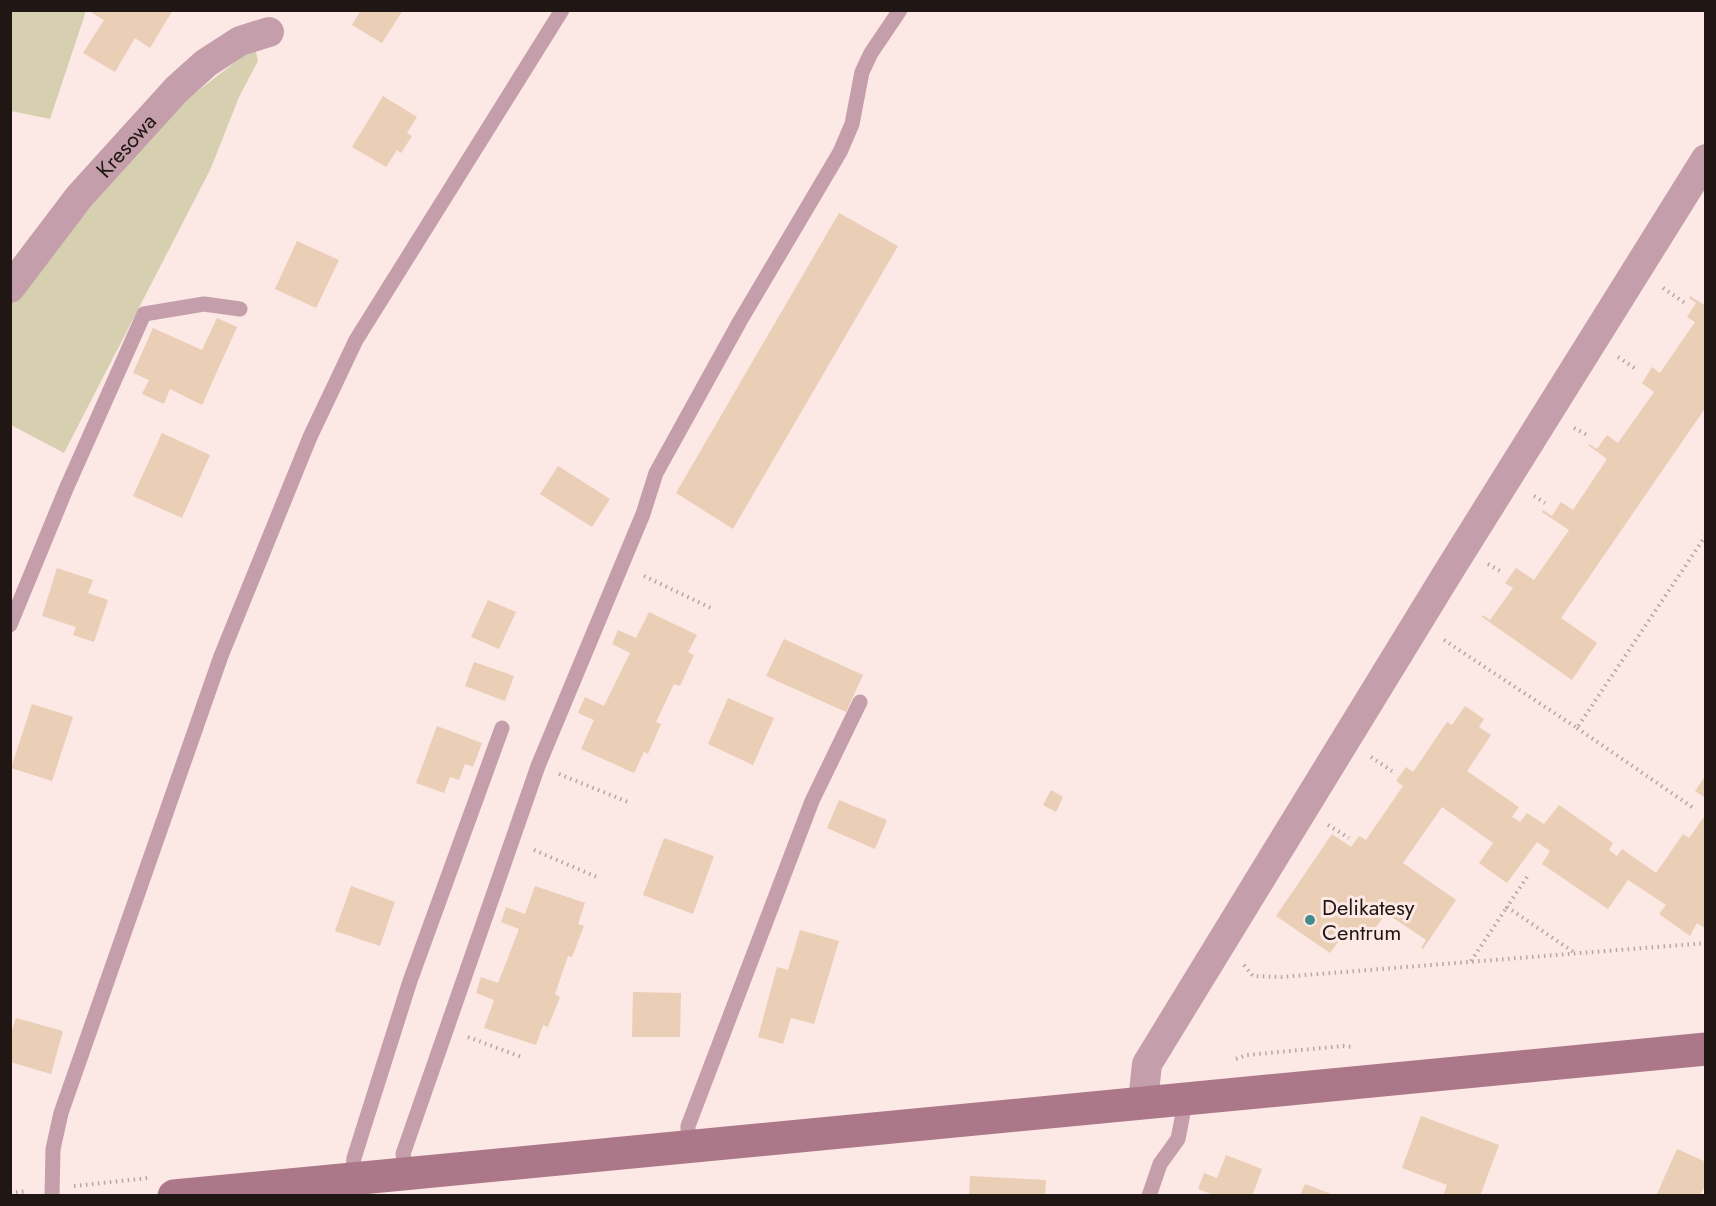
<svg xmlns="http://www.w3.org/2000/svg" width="1716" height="1206" viewBox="0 0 1716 1206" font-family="Jost,sans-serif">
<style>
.green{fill:#d6d0b0}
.building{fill:#eaceb5}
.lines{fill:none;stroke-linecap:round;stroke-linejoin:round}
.path{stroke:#b6a5a2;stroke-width:4;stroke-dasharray:1.5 4.5;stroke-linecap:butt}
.lane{stroke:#c49eaa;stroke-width:15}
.street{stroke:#c49eaa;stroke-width:30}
.secondary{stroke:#ad778a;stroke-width:33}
.poi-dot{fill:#438b8f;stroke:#fce8e4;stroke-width:2}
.labels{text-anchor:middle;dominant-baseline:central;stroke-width:6;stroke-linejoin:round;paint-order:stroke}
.street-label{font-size:22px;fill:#201715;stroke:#fce8e4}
.poi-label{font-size:22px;fill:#201715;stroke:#fce8e4;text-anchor:start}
</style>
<rect width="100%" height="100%" fill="#fce8e4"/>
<g class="green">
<path d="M10,11H86L50,119L11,111Z"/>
<path d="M255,47L258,61L239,97L211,168L64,453L11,425V300L173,110Z"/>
</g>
<g class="building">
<path d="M93,10H173L150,48L135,38L115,72L83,53L104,20L92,13Z"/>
<path d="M361,10H403L382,43L352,25Z"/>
<path d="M383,96L417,117L407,133L412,136L401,153L397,150L386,167L352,147Z"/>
<path d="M839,213L898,246L733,529L676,493Z"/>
<path d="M297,241L339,260L316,308L275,289Z"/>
<path d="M1690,296L1706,306V407L1561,618L1597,643L1572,680L1482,617L1483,615L1490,620L1513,588L1505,583L1516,568L1534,580L1569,530L1542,512L1543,510L1552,516L1561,502L1573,510L1607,459L1588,445L1589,444L1597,449L1607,435L1618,443L1654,392L1642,383L1652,367L1660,373L1695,322L1687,317L1696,303L1689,298Z"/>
<path d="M217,318L237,327L202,405L170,389L164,404L142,394L149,380L133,373L153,328L202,350Z"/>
<path d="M162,433L210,455L182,518L133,496Z"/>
<path d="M558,466L610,499L592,527L540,494Z"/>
<path d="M57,568L93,580L88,593L108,600L94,642L73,635L76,627L42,616Z"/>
<path d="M488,600L516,612L499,649L471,637Z"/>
<path d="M649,612L697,635L688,652L694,655L680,686L674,684L656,722L661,724L648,754L644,752L634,773L581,749L594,720L578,713L585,697L604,706L630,653L612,644L618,630L636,638Z"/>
<path d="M784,639L863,675L846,712L766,676Z"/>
<path d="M474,662L514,676L505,701L465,686Z"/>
<path d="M728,698L774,718L753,765L708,744Z"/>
<path d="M32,704L73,717L52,781L11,768Z"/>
<path d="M1465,706L1484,719L1479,727L1491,735L1467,771L1519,807L1512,817L1520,822L1527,813L1544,824L1559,805L1613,843L1609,850L1617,856L1622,849L1656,873L1683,834L1689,838L1706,814V929L1697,923L1690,936L1659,914L1666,905L1628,880L1608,909L1542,864L1550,851L1537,842L1507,883L1479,863L1493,843L1442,807L1403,863L1456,900L1423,949L1421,948L1426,940L1386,913L1367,940L1349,927L1330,953L1276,916L1332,834L1351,847L1359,836L1366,840L1403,786L1396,781L1406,767L1413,772L1447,722L1452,725Z"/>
<path d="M437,726L482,743L473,767L465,764L459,780L450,777L444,793L416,783Z"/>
<path d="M1706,775V798L1695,791Z"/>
<path d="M1051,790L1063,797L1056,812L1043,805Z"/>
<path d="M839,800L887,820L875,849L827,828Z"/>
<path d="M664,838L714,856L693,914L643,895Z"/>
<path d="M351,886L395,902L380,946L335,931Z"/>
<path d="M535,886L585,903L578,924L584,926L572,957L568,956L555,994L560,997L548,1027L543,1025L536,1045L484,1028L494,1000L476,993L481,977L498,983L519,929L501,922L506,907L525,914Z"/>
<path d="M800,930L839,941L814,1024L791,1018L783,1044L758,1037L777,967L788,970Z"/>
<path d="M633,992L681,993L680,1037H632Z"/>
<path d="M16,1018L63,1031L51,1074L10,1062V1037Z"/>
<path d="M1421,1116L1499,1145L1480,1196H1443L1447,1185L1402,1168Z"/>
<path d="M1677,1149L1706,1162V1183L1700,1196H1656Z"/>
<path d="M1226,1155L1262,1169L1252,1196H1211V1194L1198,1189L1204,1173L1217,1178Z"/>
<path d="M970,1176L1046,1180L1045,1196H969Z"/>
<path d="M1305,1184L1334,1195V1196H1300Z"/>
</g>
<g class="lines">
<g class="path">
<path d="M1663,288L1685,303"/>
<path d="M1618,357L1636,369"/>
<path d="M1574,428L1589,436"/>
<path d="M1534,496L1545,503"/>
<path d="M1488,564L1500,571"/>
<path d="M644,576L713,609"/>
<path d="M1444,640L1577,728L1706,535"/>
<path d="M1577,728L1692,807"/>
<path d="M1371,757L1392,771"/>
<path d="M559,774L628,802"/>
<path d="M1328,825L1349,838"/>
<path d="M534,850L599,878"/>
<path d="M1527,877L1507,907L1575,953"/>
<path d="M1471,961L1507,907"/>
<path d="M1244,965L1253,976L1281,977L1706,943"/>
<path d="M468,1037L524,1058"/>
<path d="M1236,1059L1247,1055L1343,1046L1353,1047"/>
<path d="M74,1186L148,1178"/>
<path d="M10,1193L28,1191"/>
</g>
<g class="lane">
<path d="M10,625L66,489L144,314L204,304L240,309"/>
<path d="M688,1147V1126L812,801L860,702"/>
<path d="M407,1174L403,1154L538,766L643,514L656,473L740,321L840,152L852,124L862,72L871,53L900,10"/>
<path d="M352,1179L354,1158L410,981L502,728"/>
<path d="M52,1196L53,1149L61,1113L221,656L310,437L356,340L562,10"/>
<path d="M1149,1196L1160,1164L1178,1139L1186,1098"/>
</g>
<g class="street">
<path id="s1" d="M10,288L79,197L176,90L206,63L240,41L269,32"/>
<path d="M1143,1102L1147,1064L1447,574L1706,159"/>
</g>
<path class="secondary" d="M174,1196L1706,1049"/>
</g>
<circle class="poi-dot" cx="1310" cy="920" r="6"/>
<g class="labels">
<g class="street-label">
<text stroke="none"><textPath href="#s1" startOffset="184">Kresowa</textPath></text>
</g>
<g class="poi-label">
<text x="1322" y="907">Delikatesy<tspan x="1322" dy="25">Centrum</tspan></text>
</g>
</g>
<rect width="1716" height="1206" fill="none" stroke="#201715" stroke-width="24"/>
</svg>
